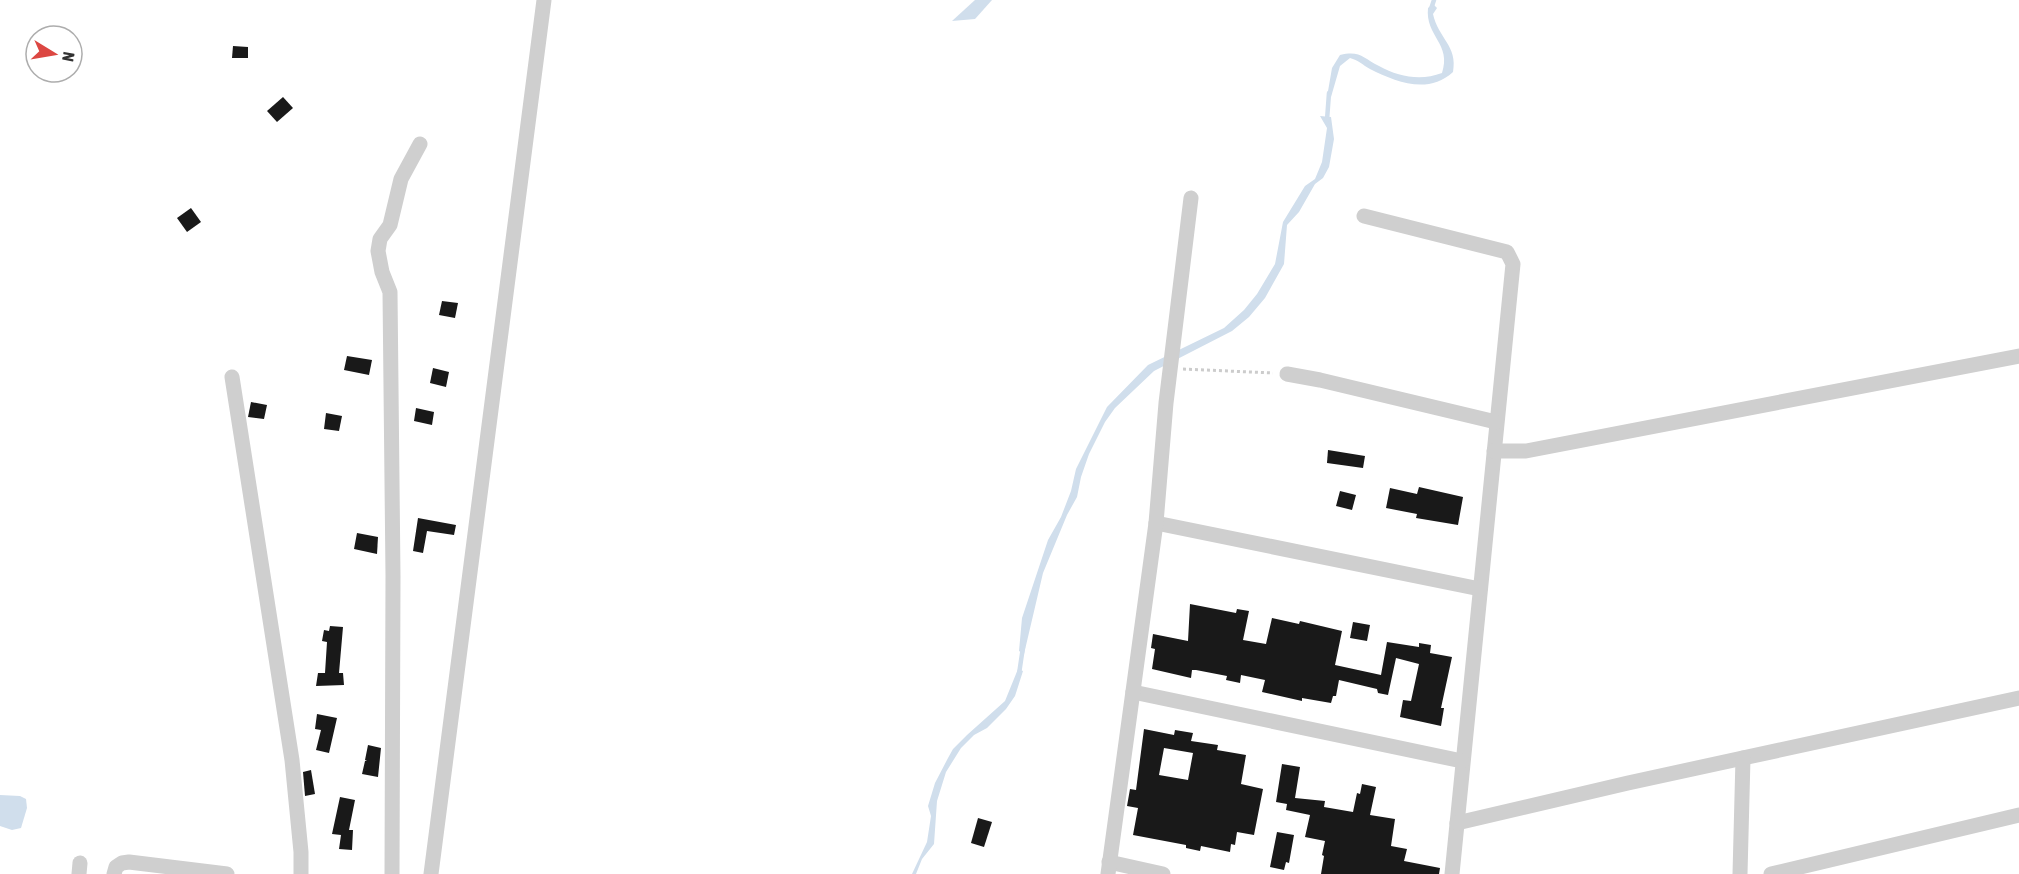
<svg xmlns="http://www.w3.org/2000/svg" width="2019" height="874" viewBox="0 0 2019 874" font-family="'Asap Condensed',sans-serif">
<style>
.water{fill:#d0deec}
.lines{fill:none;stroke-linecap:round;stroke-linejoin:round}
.stream{stroke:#d0deec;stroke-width:4.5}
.building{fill:#191919;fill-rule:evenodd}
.path{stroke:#ccc;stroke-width:3;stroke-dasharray:3 3;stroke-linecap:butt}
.minor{stroke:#cfcfcf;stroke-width:15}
</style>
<rect width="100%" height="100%" fill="#fff"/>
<g class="water">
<path d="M975,0H992L975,19L952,21Z"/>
<path d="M1433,4L1437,8L1433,14C1438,38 1458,46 1453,72C1428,95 1396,82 1370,69C1363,65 1358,60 1350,58L1340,66L1331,97H1327L1332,68L1340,55C1360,50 1363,58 1379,66C1399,77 1421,81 1442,73C1452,44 1425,36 1428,8Z"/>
<path d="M1320,116L1331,117L1334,139L1329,167L1323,178L1315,184L1299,212L1287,225L1284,264L1265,298L1249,317L1232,331L1154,371L1115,408L1105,422L1089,454L1081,477L1077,497L1067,515L1043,573L1024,654L1019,651L1022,618L1048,540L1061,517L1071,491L1076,469L1107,407L1148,365L1224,328L1244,310L1257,294L1275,264L1283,222L1305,186L1315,179L1322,162L1327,128Z"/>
<path d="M1018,669L1023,671L1015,696L1006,709L987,728L974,735L961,748L946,772L937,801L934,844L922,859L916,874H912L927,842L931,816L928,806L935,783L948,758L953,749L967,735L1005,701Z"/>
<path d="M0,795L20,796L26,799L27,808L21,828L12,830L0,826Z"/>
</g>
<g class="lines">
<g class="stream">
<path d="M1431,9L1434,0"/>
<path d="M1327,120L1329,93"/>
<path d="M1019,674L1023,647"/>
</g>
</g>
<g class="building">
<path d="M233,46L248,47V58H232Z"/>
<path d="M283,97L293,108L277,122L267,111Z"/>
<path d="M191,208L201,222L187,232L177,218Z"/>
<path d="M442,301L458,303L455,318L439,315Z"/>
<path d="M347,356L372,360L369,375L344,370Z"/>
<path d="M433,368L449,372L446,387L430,383Z"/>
<path d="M251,402L267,405L264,419L248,417Z"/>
<path d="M416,408L434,412L432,425L414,421Z"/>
<path d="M326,413L342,416L339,431L324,429Z"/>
<path d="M1328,450L1365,456L1363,468L1327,463Z"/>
<path d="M1419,487L1463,497L1458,525L1416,518L1417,514L1386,508L1390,488L1417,494Z"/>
<path d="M1340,491L1356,495L1352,510L1336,506Z"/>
<path d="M418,518L456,525L454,535L427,531L423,553L413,551Z"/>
<path d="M357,533L378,537L377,554L354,549Z"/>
<path d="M1190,604L1236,613L1237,609L1249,611L1243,640L1266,644L1272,618L1299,624L1300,621L1342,631L1335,665L1381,675L1387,642L1419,647V643L1431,645L1430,653L1452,657L1441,708H1444L1441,726L1400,717L1403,700L1411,701L1419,664L1396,658L1388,695L1378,693L1377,689L1339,680L1336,696H1333L1331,703L1302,698V701L1262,692L1265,680L1241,675L1240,683L1226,680L1227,676L1196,670H1192L1191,678L1152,669L1155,649L1151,648L1153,634L1188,641Z"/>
<path d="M1353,622L1370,625L1367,641L1350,638Z"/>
<path d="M330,626L343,627L339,673H343L344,685L316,686L318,673H325L327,642L322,641L324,630L329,631Z"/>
<path d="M317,714L337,718L329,753L316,750L321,730L315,729Z"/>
<path d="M1144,729L1174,735L1175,730L1193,733L1191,741L1218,745L1217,750L1246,755L1241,784L1263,789L1254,835L1237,832L1235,845L1231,844L1230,852L1201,846L1200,851L1186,848V845L1133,835L1138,808L1127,806L1130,789L1136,790ZM1164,748L1193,753L1188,780L1159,775Z"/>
<path d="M368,745L381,748L378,777L362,774L365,761H367L365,760Z"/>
<path d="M1282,764L1300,767L1295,798L1325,801L1324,807L1353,812L1357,793L1360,794L1362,784L1376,787L1370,815L1395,819L1391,846L1407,849L1404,861L1440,868L1439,874H1321L1324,856L1322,855L1325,841L1305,837L1310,815L1286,810L1287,804L1276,802Z"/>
<path d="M311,770L315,794L305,796L303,772Z"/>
<path d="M340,797L355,800L349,830H353L352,850L339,849L341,835L332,834Z"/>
<path d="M978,818L992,822L984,847L971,843Z"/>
<path d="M1277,832L1294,835L1289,863L1286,862L1284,870L1270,867Z"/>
</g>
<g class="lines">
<path class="path" d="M1183,369L1273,373"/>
<g class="minor">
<path d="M1364,216L1507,252L1513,264L1452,874"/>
<path d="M1287,374L1320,380L1496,422"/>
<path d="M232,377L292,760L301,852V874"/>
<path d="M1494,451H1526L2019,356"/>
<path d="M1156,523L1480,589"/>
<path d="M1133,692L1462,761"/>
<path d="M1457,823L1628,783L2019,698"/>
<path d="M1109,862L1163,874"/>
<path d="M79,874L80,863"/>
<path d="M114,874L116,867L122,863L129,862L227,874"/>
<path d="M392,874L393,576L390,292L382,272L378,251L380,239L390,225L401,179L420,144"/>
<path d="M431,874L544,0"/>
<path d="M1108,874L1156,523L1166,403L1191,198"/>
<path d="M1740,874L1743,758"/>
<path d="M1771,874L2019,815"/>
</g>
</g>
<g transform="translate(54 54) rotate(101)"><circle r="28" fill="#ffffff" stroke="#adadad" stroke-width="1.5"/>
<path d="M0-4.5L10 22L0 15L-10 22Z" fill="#dc4742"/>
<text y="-9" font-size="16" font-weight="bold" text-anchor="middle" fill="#323232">N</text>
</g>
</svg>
